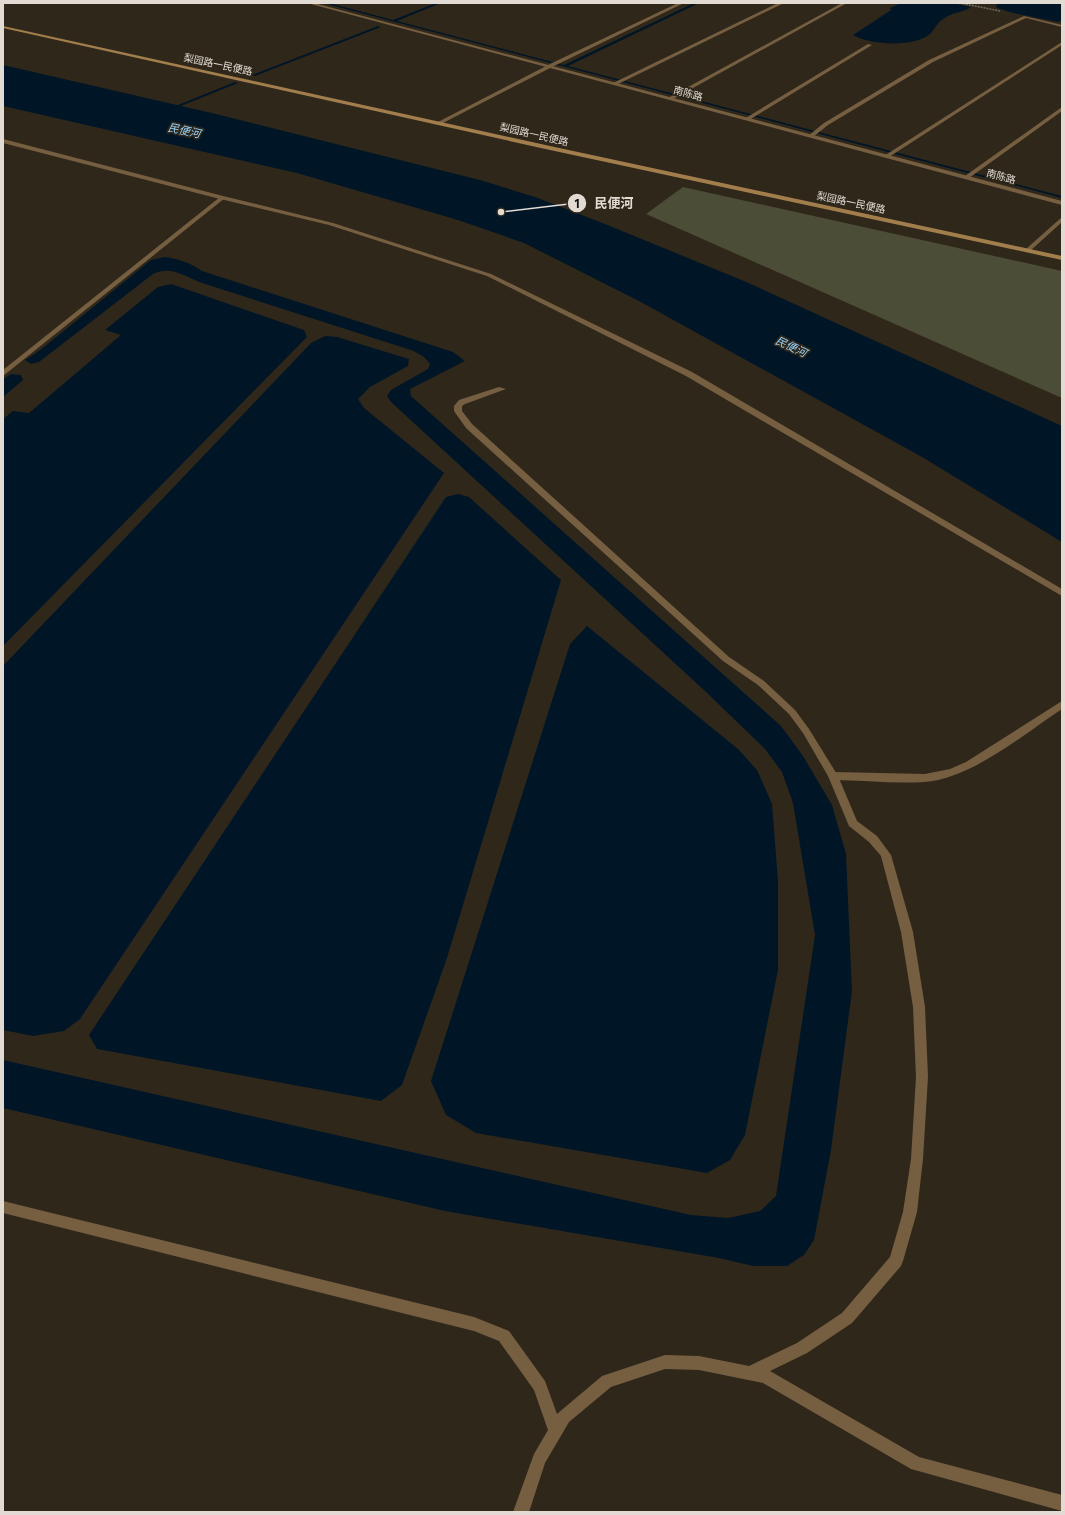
<svg xmlns="http://www.w3.org/2000/svg" width="1065" height="1515" viewBox="0 0 1065 1515" font-family="'Fira Sans Condensed','Noto Sans SC',sans-serif">
<style>
.green{fill:#4b4d36}
.water{fill:#001626}
.lines{fill:none;stroke-linecap:round;stroke-linejoin:round}
.stream{fill:#001626;fill-rule:evenodd}
.path{stroke:#746c62;stroke-width:1.5;stroke-dasharray:2 1;stroke-linecap:butt}
.service{fill:#765f41;fill-rule:evenodd}
.minor{fill:#765f41;fill-rule:evenodd}
.tertiary{fill:#765f41;fill-rule:evenodd}
.secondary{fill:#a17e4c;fill-rule:evenodd}
.labels{text-anchor:middle;dominant-baseline:central;stroke-width:3.5;stroke-linejoin:round;paint-order:stroke}
.far-street-label{font-size:10px;fill:#e1dbd3;stroke:#30271b}
.far-water-label{font-size:11px;font-style:italic;fill:#95d4ff;stroke:#30271b}
.leader{fill:none;stroke:#e1dbd3;stroke-width:1.5}
.callout-dot{fill:#e1dbd3;stroke:#30271b;stroke-width:1.5}
.mark-label{font-size:12px;text-anchor:middle;font-weight:bold;fill:#111}
.callout-label{font-size:13px;text-anchor:middle;font-weight:bold;fill:#e1dbd3;stroke:#30271b;stroke-width:3.5;stroke-linejoin:round;paint-order:stroke}
</style>
<rect width="100%" height="100%" fill="#30271b"/>
<path class="green" d="M683,187L1062,271V398L646,214Z"/>
<g class="water">
<path d="M901,3H952L971,7C964,12 956,12 948,16C938,21 937,26 931,33C916,48 869,45 853,35L891,10L890,8Z"/>
<path d="M999,3H1062V20L1058,22L1013,13L997,8L996,5Z"/>
<path d="M3,65L216,114L480,180L535,197L605,224L744,281L1062,426V542L922,457L639,301L524,243L458,220L297,173L3,106Z"/>
<path d="M165,257C179,259 191,263 202,271L453,352L465,361L410,389L411,396L781,726L803,756L832,805L846,854L852,991L831,1150L814,1240L804,1255L787,1266H753L719,1258L445,1211L3,1108V1060L691,1215L728,1218L760,1211L776,1196L815,935L793,803L782,772L765,749L705,691L391,402L387,396L391,390L428,369L430,364L424,357L414,351L199,282C183,275 170,266 153,274L39,362L31,364L25,360L39,351L151,260Z"/>
<path d="M171,284L304,330L307,337L3,646V419L13,411L29,413L121,335L105,330L158,287Z"/>
<path d="M325,336L337,337L409,359L408,366L370,387L358,399L364,408L444,473L80,1019L64,1031L33,1036L3,1030V666L311,343Z"/>
<path d="M11,374L21,375L23,380L3,397V379Z"/>
<path d="M458,494L469,497L561,580L447,958L402,1085L381,1101L97,1049L89,1035L446,497Z"/>
<path d="M587,626L738,749L757,770L772,804L778,881V970L745,1135L730,1160L707,1173L476,1133L446,1115L431,1081L570,644Z"/>
</g>
<g class="lines">
<g class="stream">
<path d="M323,3H329L393,20L436,3H441L397,21L564,65L694,3H699L568,66L1062,196V198Z"/>
<path d="M378,26L381,27L255,76L252,75Z"/>
<path d="M235,82L238,83L171,110L168,109Z"/>
</g>
<path class="path" d="M960,3L1000,11"/>
<g class="service">
<path d="M778,3H784L616,85L611,84Z"/>
<path d="M842,3H847L673,99L668,98Z"/>
<path d="M1024,16L1062,25V27L1026,18L933,62L828,125L813,137L808,136L824,123L929,60Z"/>
<path d="M868,44L872,45L749,120L744,119Z"/>
<path d="M220,197L225,198L3,376V370Z"/>
<path d="M1062,701V709C1024,734 971,779 924,782C894,784 863,780 833,780L828,776L833,772L925,774L950,769L966,762Z"/>
</g>
<g class="minor">
<path d="M678,3H684L554,66L441,124L436,123L550,64Z"/>
<path d="M1062,42V45L889,157L884,156Z"/>
<path d="M1062,107V111L969,178H965V176Z"/>
<path d="M3,139L223,196L333,223L491,274L692,372L1062,589V596L686,376L487,276L329,225L220,199L3,143Z"/>
<path d="M1062,217V222L1030,251H1026V249Z"/>
<path d="M499,387L506,389L465,404L462,406V411L472,424L729,657L764,681L795,710L809,729L838,776L857,821L877,836L891,855L913,932L925,1007L928,1077L923,1159L917,1212L903,1261L901,1266L852,1323L807,1353L770,1371L919,1457L1062,1495V1511L911,1469L763,1383L699,1370L665,1369L611,1387L569,1422L545,1463L529,1512H513L534,1454L548,1430L534,1390L499,1341L474,1331L3,1213V1201L474,1317L509,1331L545,1381L557,1414L602,1376L665,1355L699,1356L749,1366L797,1343L842,1313L890,1257L903,1212L911,1159L916,1077L913,1007L901,932L881,856L869,842L849,826L828,776L803,733L789,714L758,685L723,661L466,428L454,411V406L459,400Z"/>
</g>
<path class="tertiary" d="M307,3H314L1062,201V205Z"/>
<path class="secondary" d="M3,26L550,146L1062,256V260L550,150L3,28Z"/>
</g>
<g class="labels">
<g class="far-street-label">
<text transform="translate(218 65) rotate(12)">梨园路一民便路</text>
<text transform="translate(688 94) rotate(15)">南陈路</text>
<text transform="translate(534 135) rotate(13)">梨园路一民便路</text>
<text transform="translate(1001 177) rotate(15)">南陈路</text>
<text transform="translate(851 203) rotate(12)">梨园路一民便路</text>
</g>
<g class="far-water-label">
<text transform="translate(184 131) rotate(12)">民便河</text>
<text transform="translate(791 347) rotate(25)">民便河</text>
</g>
</g>
<path class="leader" d="M501 212L577 203"/>
<g class="callout-dot">
<circle cx="501" cy="212" r="4"/>
<circle cx="577" cy="203" r="10"/>
</g>
<g class="mark-label">
<text x="577" y="208">1</text>
</g>
<g class="callout-label">
<text x="614" y="208">民便河</text>
</g>
<rect width="1065" height="1515" fill="none" stroke="#e1dbd3" stroke-width="8"/>
</svg>
